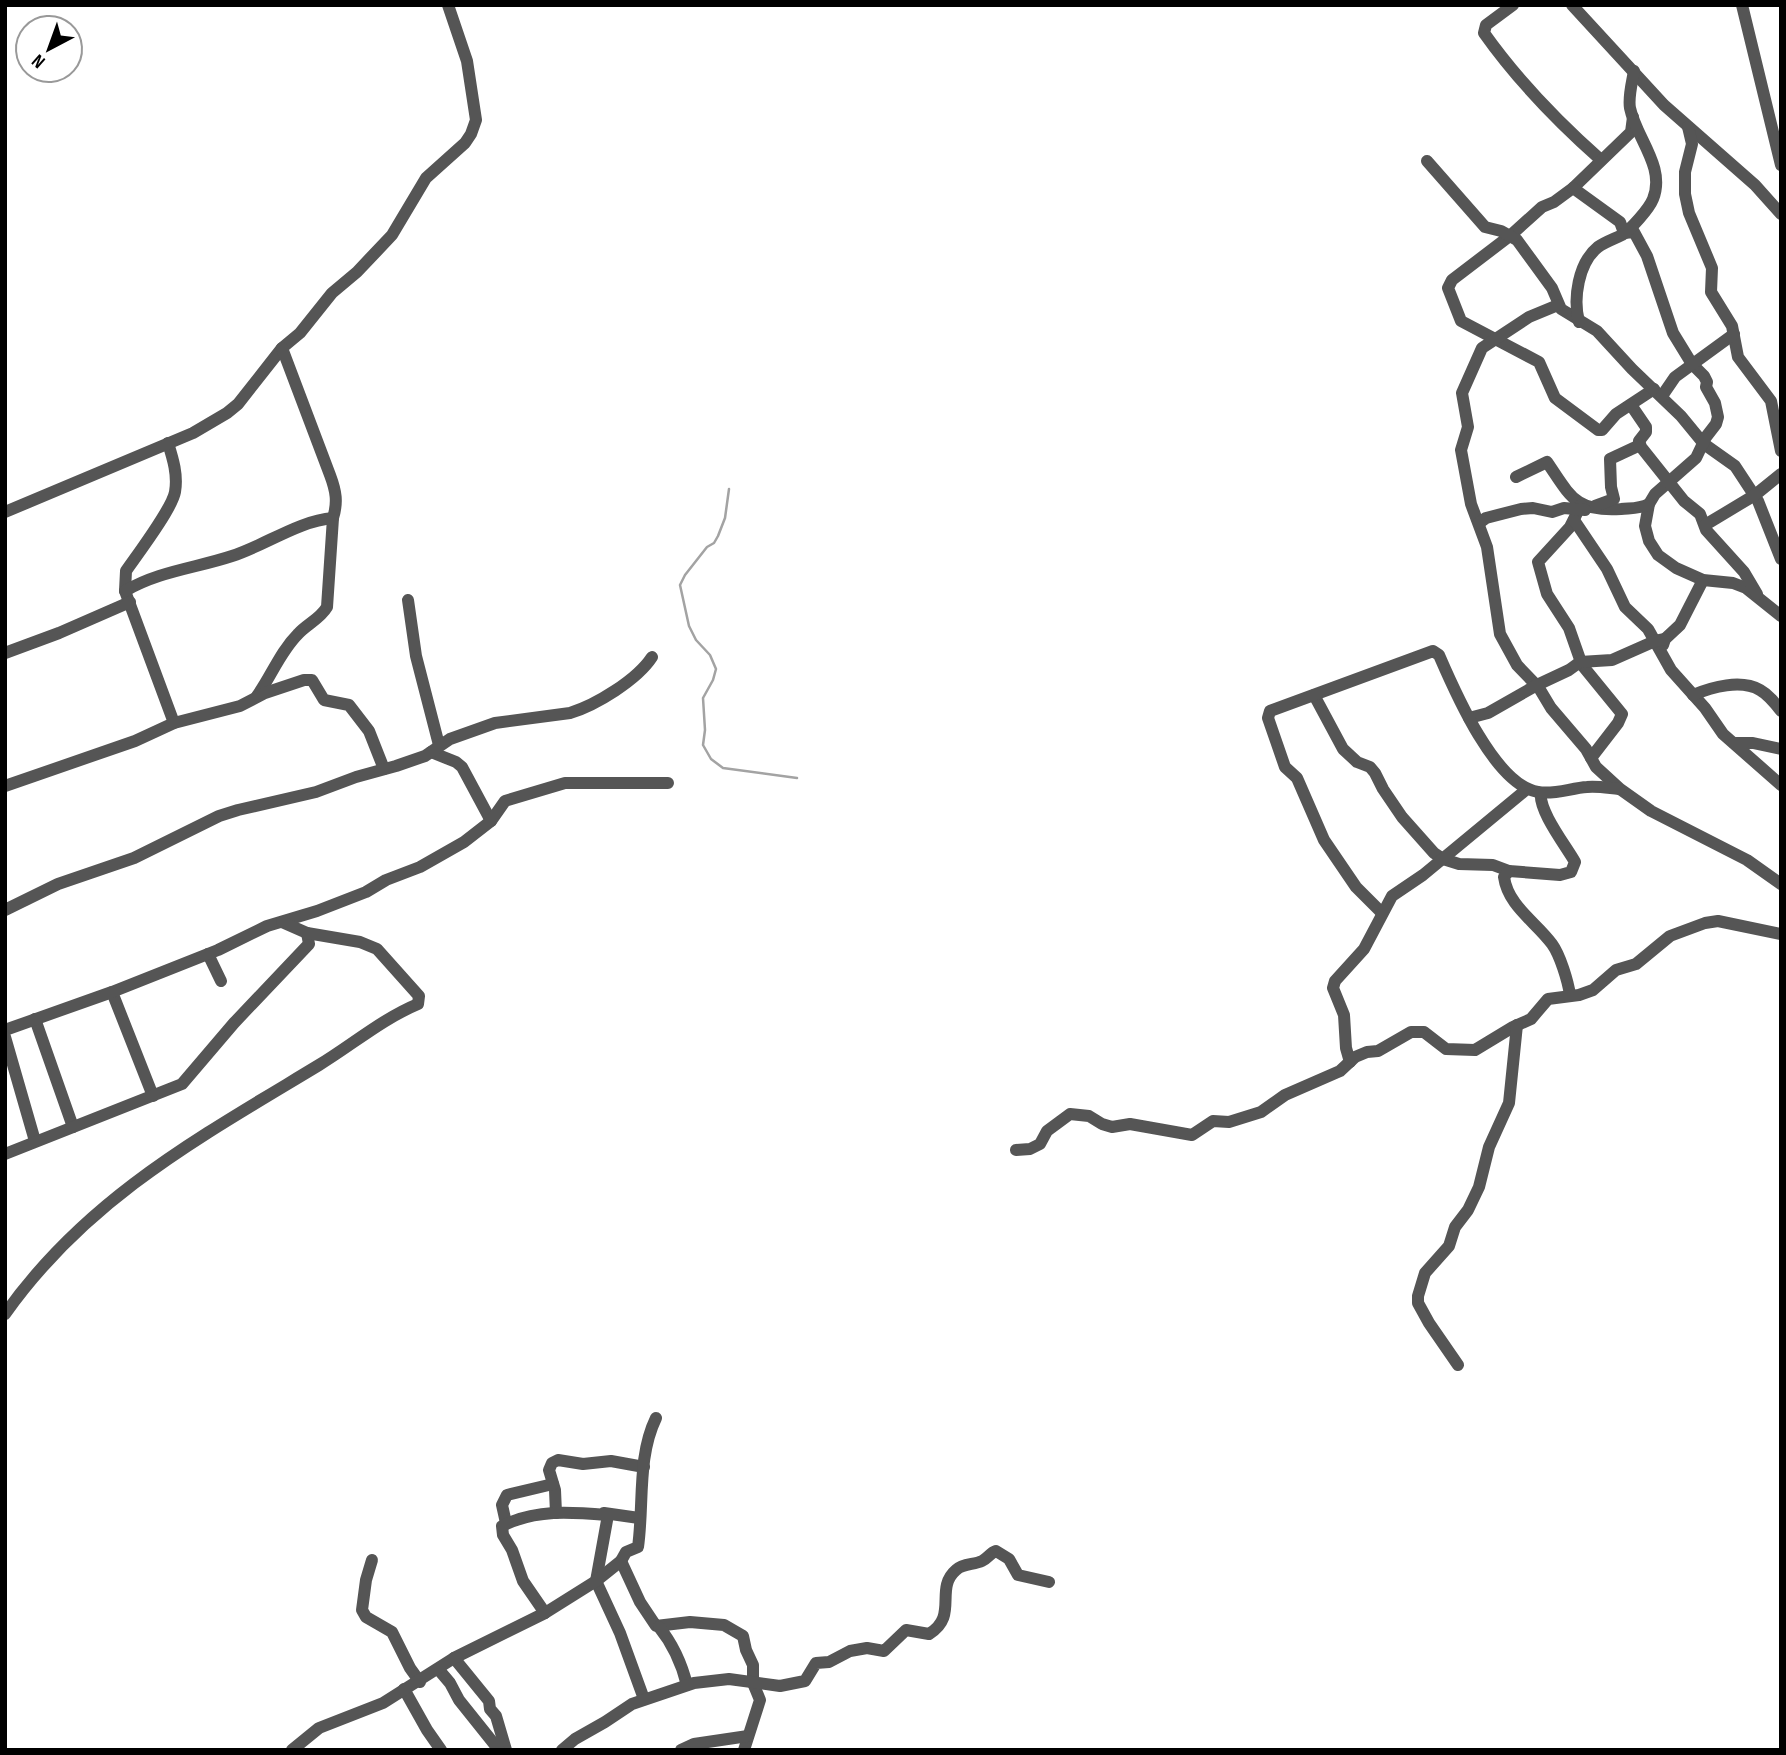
<svg xmlns="http://www.w3.org/2000/svg" width="1786" height="1755" viewBox="0 0 1786 1755" font-family="'Sofia Sans Condensed',sans-serif">
<style>
.lines{fill:none;stroke-linecap:round;stroke-linejoin:round}
.stream{stroke:#a3a3a3;stroke-width:2.5}
.minor{stroke:#555;stroke-width:12}
</style>
<rect width="100%" height="100%" fill="#fff"/>
<g class="lines">
<path class="stream" d="M729,489L725,518L718,536L714,543L707,547L685,575L680,585L689,626L696,640L710,655L716,669L713,680L703,698L705,730L703,745L711,759L723,768L797,778"/>
<g class="minor">
<path d="M1513,5L1486,25L1484,33C1518,81 1557,121 1601,160"/>
<path d="M1572,5L1664,105L1755,185L1781,214"/>
<path d="M1742,5L1781,165"/>
<path d="M1633,117L1631,132L1573,188L1554,202L1542,207L1511,235L1452,280L1448,288L1461,321L1539,362L1555,398L1598,430H1602L1616,414L1654,389"/>
<path d="M1688,127L1692,144L1685,172V194L1689,213L1712,268L1711,292L1732,326L1738,357L1771,401L1781,451"/>
<path d="M1427,161L1485,227L1501,231L1517,240L1552,288L1561,309L1597,331L1632,369L1681,416L1704,444L1735,466L1758,501L1781,559"/>
<path d="M1573,188L1620,222L1624,233L1634,232L1647,256L1673,333L1692,364L1704,376L1707,382L1706,387L1715,403L1718,417L1716,424L1706,437L1696,458L1655,494L1649,504L1645,526L1649,541L1658,555L1676,568L1703,580L1733,583L1746,588L1781,616"/>
<path d="M1558,305L1529,317L1482,348L1462,393L1468,427L1461,450L1471,504L1487,547L1500,634L1517,665L1539,688L1551,708L1586,749L1596,767L1620,789L1651,811L1747,860L1781,884"/>
<path d="M1579,322C1573,299 1578,263 1598,247C1605,242 1614,239 1622,235C1631,229 1649,209 1653,199C1666,167 1636,138 1630,108C1628,97 1632,83 1634,71"/>
<path d="M1662,396L1675,377L1734,334"/>
<path d="M1631,405L1646,427V432L1639,441L1641,447L1684,501L1700,514L1706,530L1744,572L1757,594"/>
<path d="M168,443C173,459 178,475 175,492C172,509 137,555 126,571L125,591L174,723"/>
<path d="M1516,477L1547,462C1571,497 1575,512 1621,509C1632,508 1639,509 1649,504"/>
<path d="M1581,505L1570,527L1538,562L1547,594L1569,628L1582,665L1622,714L1618,723L1591,758"/>
<path d="M1595,506L1614,499L1611,487L1610,459L1640,445"/>
<path d="M5,512L193,433L227,413L238,404L282,348L300,333L332,293L357,272L392,235L426,178L465,143L471,134L476,120L467,61L448,5"/>
<path d="M1574,520L1607,569L1625,607L1648,629L1671,670L1705,708L1723,734L1781,785"/>
<path d="M1479,523L1486,518L1521,509L1533,508L1552,512L1564,508L1585,510"/>
<path d="M1705,525L1755,495L1781,474"/>
<path d="M125,591C159,571 196,568 232,556C266,545 298,521 333,518"/>
<path d="M408,600L416,656L439,745"/>
<path d="M1663,645L1665,639L1680,625L1703,580"/>
<path d="M5,653L59,633L130,602"/>
<path d="M1314,695L1343,749L1357,762L1370,767L1375,773L1383,789L1402,817L1434,853L1443,859L1459,864L1493,865L1509,871L1560,875L1571,872L1575,862C1566,846 1538,810 1541,793"/>
<path d="M1693,695C1712,687 1741,679 1760,690C1769,695 1775,703 1781,711"/>
<path d="M257,696C272,675 280,652 298,634C307,624 320,619 327,607L333,518C338,502 336,491 330,475L282,348"/>
<path d="M1469,718L1488,713L1537,685L1569,670L1580,662L1612,660L1655,641L1665,639"/>
<path d="M1734,743H1753L1781,749"/>
<path d="M431,752L456,762L462,767L491,821"/>
<path d="M5,786L135,741L174,723L240,706L265,693L304,680H312L324,700L349,705L369,731L384,769"/>
<path d="M1509,871L1504,877C1508,906 1536,922 1552,944C1560,955 1568,981 1570,995"/>
<path d="M5,910L58,884L134,858L219,816L238,810L316,792L356,777L396,766L425,756L450,739L495,723L570,713C596,705 637,680 652,657"/>
<path d="M1382,913L1356,887L1324,840L1297,778L1285,767L1268,718L1270,711L1433,651L1439,655C1455,692 1495,785 1538,792C1554,795 1571,788 1587,787C1598,786 1608,788 1619,789"/>
<path d="M208,954L221,981"/>
<path d="M112,992L153,1096"/>
<path d="M35,1019L73,1127"/>
<path d="M5,1030L112,992L218,950L267,926L317,911L366,892L386,880L420,867L464,842L491,821L505,801L565,783H668"/>
<path d="M5,1037L35,1141"/>
<path d="M1350,1062L1346,1048L1344,1015L1333,988L1335,981L1364,949L1392,896L1423,875L1527,789"/>
<path d="M1016,1150L1030,1149L1040,1144L1047,1131L1070,1114L1089,1116L1102,1124L1112,1127L1130,1124L1192,1135L1213,1121L1229,1122L1261,1112L1285,1095L1340,1071L1355,1057L1367,1052L1378,1051L1411,1032H1424L1446,1049L1475,1050L1513,1027L1531,1019L1548,999L1579,995L1593,990L1616,970L1636,964L1670,936L1705,923L1718,921L1781,934"/>
<path d="M5,1154L182,1084L234,1023L309,944L307,933"/>
<path d="M5,1314C87,1198 200,1137 319,1065C352,1045 382,1019 418,1004L419,996L377,949L360,942L307,933L282,922"/>
<path d="M1458,1365L1429,1323L1418,1303V1296L1425,1273L1449,1246L1455,1227L1468,1210L1479,1187L1489,1147L1509,1103L1517,1025"/>
<path d="M556,1513L555,1490L549,1470L552,1463L558,1460L583,1464L611,1461L644,1467"/>
<path d="M608,1515L596,1581L620,1633L644,1699"/>
<path d="M506,1523L502,1505L507,1495L553,1484"/>
<path d="M372,1560L366,1580L362,1610L366,1617L392,1632L410,1668L420,1682"/>
<path d="M621,1561L640,1602L656,1626L690,1622L724,1625L743,1636L746,1650L753,1665V1683L760,1700L744,1750"/>
<path d="M545,1613L523,1581L512,1550L503,1535L502,1526C536,1509 571,1512 608,1515L604,1513L639,1518"/>
<path d="M659,1627C672,1643 682,1665 687,1685"/>
<path d="M454,1658L489,1701L490,1709L496,1716L506,1750"/>
<path d="M439,1670L450,1683L459,1700L499,1750"/>
<path d="M404,1689L427,1730L441,1750"/>
<path d="M292,1750L319,1728L383,1703L454,1658L545,1613L596,1581L621,1561L626,1552L638,1547C644,1505 637,1457 656,1418"/>
<path d="M562,1750L575,1739L605,1722L632,1704L694,1683L729,1679L780,1686L805,1681L816,1663L829,1662L850,1651L867,1648L884,1651L906,1630L929,1634C959,1616 934,1589 956,1570C963,1563 974,1565 982,1561C988,1558 990,1553 996,1551L1009,1559L1018,1575L1049,1582"/>
<path d="M681,1750L694,1744L748,1736"/>
</g>
</g>
<rect width="1786" height="1755" fill="none" stroke="#000000" stroke-width="14"/>
<g transform="translate(49 49) rotate(221)"><circle r="33" fill="#ffffff" stroke="#999999" stroke-width="2"/>
<path d="M0-5L12 26L0 18L-12 26Z" fill="#000000"/>
<text y="-10" font-size="19" font-weight="bold" text-anchor="middle" fill="#000000">N</text>
</g>
</svg>
